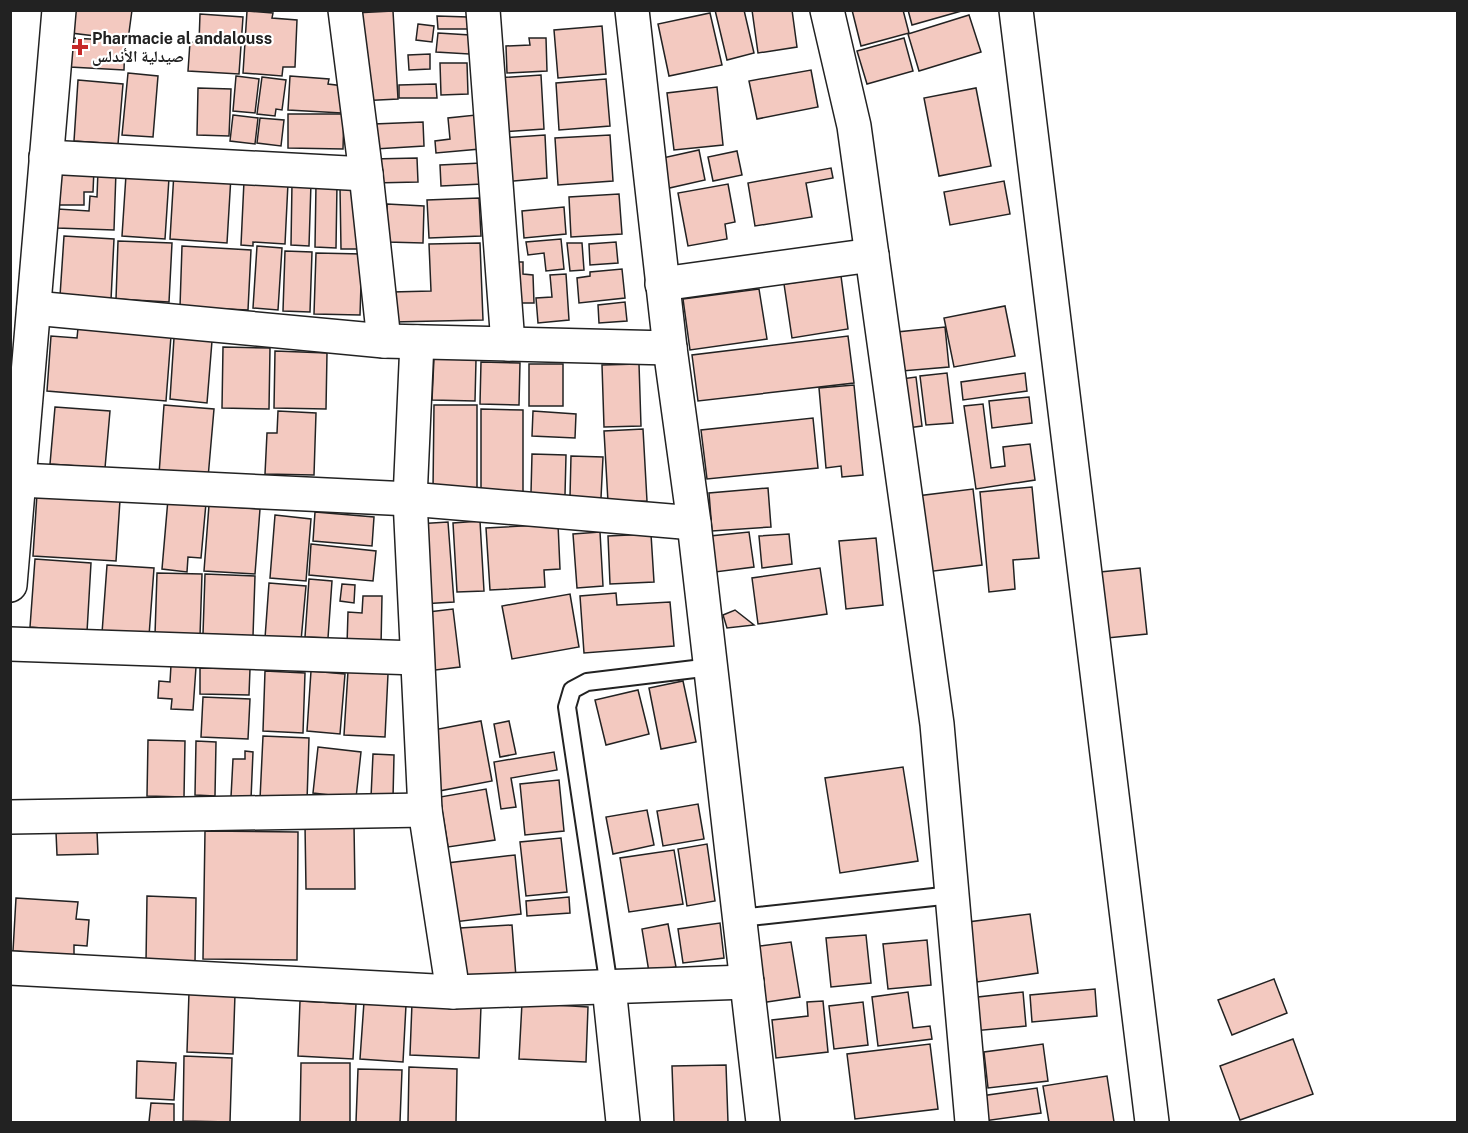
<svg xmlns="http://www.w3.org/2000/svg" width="1468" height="1133" viewBox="0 0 1468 1133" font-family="'Public Sans','Noto Naskh Arabic',sans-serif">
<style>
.building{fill:#f3c9c0;stroke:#222;stroke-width:1.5}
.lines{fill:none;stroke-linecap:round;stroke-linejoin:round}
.service-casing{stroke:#222;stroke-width:20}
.minor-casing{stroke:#222;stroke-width:36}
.service{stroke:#fff;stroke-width:16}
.minor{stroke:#fff;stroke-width:33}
.poi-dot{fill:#c62828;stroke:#fff;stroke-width:2}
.labels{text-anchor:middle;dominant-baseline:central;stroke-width:4.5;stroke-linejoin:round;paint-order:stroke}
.poi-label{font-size:16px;font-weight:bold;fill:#222;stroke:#fff;text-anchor:start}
</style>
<rect width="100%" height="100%" fill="#fff"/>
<g class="building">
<path d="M74,10H132L128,40L71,33Z"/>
<path d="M715,10H744L754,53L727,60Z"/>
<path d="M752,10H792L797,47L758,53Z"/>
<path d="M852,10H903L909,33L861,46Z"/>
<path d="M908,10H965L912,25Z"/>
<path d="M247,11L273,13L272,18L297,20L295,67H283L282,76L243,73Z"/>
<path d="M393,11L398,99L359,101L354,13Z"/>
<path d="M710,13L722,65L669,76L658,24Z"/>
<path d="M200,14L243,17L239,74L188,71L190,42L199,43Z"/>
<path d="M969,15L981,52L919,71L908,34Z"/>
<path d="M437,16L468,17V29H438Z"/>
<path d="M418,24L434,26L432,42L416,40Z"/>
<path d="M602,26L606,74L558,78L554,30Z"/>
<path d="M438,33L470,35L469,54L436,52Z"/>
<path d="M72,38L125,41L124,70L70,67Z"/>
<path d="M529,38H546L547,71L507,73L506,46L530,45Z"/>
<path d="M904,38L913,71L867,84L857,51Z"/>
<path d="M430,54V69L409,70L408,55Z"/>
<path d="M440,63H467L468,94L441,95Z"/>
<path d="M811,70L818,107L757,119L749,81Z"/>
<path d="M128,73L158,76L153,137L122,135Z"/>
<path d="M541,75L544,129L499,132L495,78Z"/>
<path d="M236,76L259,79L255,113L233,111Z"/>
<path d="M290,76L329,79L328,84L344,86L342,113L288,110Z"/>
<path d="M262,77L286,80L282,110L276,109L275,116L257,114Z"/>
<path d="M606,79L610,126L559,130L556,83Z"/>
<path d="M78,80L123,84L118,144L74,141Z"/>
<path d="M436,84L437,98H399V85Z"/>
<path d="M717,87L723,145L674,150L667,93Z"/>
<path d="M198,88L231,89L229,136L197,135Z"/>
<path d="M976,88L991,166L939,176L924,98Z"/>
<path d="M288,114H344L343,149L288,148Z"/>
<path d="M233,115L258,118L255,144L230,141Z"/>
<path d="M476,115L480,149L436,153L435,141L450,139L448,118Z"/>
<path d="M260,118L284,120L281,146L257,143Z"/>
<path d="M423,122L424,146L375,149L374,124Z"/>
<path d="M545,135L547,178L502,182L499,138Z"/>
<path d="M610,135L613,181L558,185L555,138Z"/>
<path d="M699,150L705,180L665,189L658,159Z"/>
<path d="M737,151L742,175L713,181L708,157Z"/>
<path d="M417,158L418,182L373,183L372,159Z"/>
<path d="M481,163L482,184L441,186L440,165Z"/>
<path d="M60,168L94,169L93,192H84V205H59Z"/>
<path d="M831,168L833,178L806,183L812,217L755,226L748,183Z"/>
<path d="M98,170L116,171L114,230L57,228L58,209L89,211L90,196L97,197Z"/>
<path d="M174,172L231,176L227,243L170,239Z"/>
<path d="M126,175L169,178L165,239L122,236Z"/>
<path d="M244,181L288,183L285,244L253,242V246L241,245Z"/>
<path d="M1004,181L1010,214L950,225L944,192Z"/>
<path d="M292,183H311L309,246L291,245Z"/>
<path d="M316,184H337L336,248L315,247Z"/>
<path d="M728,184L735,222L725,224L727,239L688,246L678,193Z"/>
<path d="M362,186V249H341L340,187Z"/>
<path d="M619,194L622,234L571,237L569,197Z"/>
<path d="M479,198L481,236L429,238L427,200Z"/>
<path d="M387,204L424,206L423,243L387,242Z"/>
<path d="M564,207L566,234L524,238L522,211Z"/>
<path d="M64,236L114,239L111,300L60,296Z"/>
<path d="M561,239L564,269L546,271L544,253L528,255L526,242Z"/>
<path d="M118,241L172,243L169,302L116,299Z"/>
<path d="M616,242L618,263L590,265L589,244Z"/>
<path d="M480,243L483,320L393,322L392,292L431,291L429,244Z"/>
<path d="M567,243H582L584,270L570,271Z"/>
<path d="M182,246L251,250L248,310L180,307Z"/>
<path d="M257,246L282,248L278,310L253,308Z"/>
<path d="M285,251L312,252L310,312L283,311Z"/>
<path d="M316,253L362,254L360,315L314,314Z"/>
<path d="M512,262H523V274L533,275L534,303H512Z"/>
<path d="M622,269L625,298L579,303L577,278L590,276V272Z"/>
<path d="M566,274L569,320L538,323L536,298L552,297L550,275Z"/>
<path d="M841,276L848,329L792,338L784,284Z"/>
<path d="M759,289L767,339L690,350L683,299Z"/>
<path d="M625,302L627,321L599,323L598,305Z"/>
<path d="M1005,306L1015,356L954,367L944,318Z"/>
<path d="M945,327L949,367L902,371L897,332Z"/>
<path d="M78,328L171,336L166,401L47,391L51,336L77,338Z"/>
<path d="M848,336L854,383L698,401L692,355Z"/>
<path d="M174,338L212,341L207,403L170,399Z"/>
<path d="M223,347L270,348L269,409L222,408Z"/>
<path d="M275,351L327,353L326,409L274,408Z"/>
<path d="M434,358L476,360L475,401L432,400Z"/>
<path d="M481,362L520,363L519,405L480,404Z"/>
<rect x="529" y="364" width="34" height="42"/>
<path d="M639,364L641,426L604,427L602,365Z"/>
<path d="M947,373L953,423L926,425L920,376Z"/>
<path d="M1025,373L1027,391L963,400L961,382Z"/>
<path d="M916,377L922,426L900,429L894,380Z"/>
<path d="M854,385L863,475L842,477L841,466L826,468L819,388Z"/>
<path d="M1029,397L1032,423L992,428L989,401Z"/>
<path d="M983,404L991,468L1005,466L1003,447L1030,444L1035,480L976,489L964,406Z"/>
<path d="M164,405L214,409L208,478L159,474Z"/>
<path d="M434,405H477V490H433Z"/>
<path d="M55,407L110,411L105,468L50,464Z"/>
<path d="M481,409L523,410V496H481Z"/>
<path d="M278,411L316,413L314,475L265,474L267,433H277Z"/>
<path d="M533,411L576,414L575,438L532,436Z"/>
<path d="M813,418L818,468L707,479L701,430Z"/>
<path d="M643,429L647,501L608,502L604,431Z"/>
<path d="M532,454L566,455L565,495L531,493Z"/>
<path d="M571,456L603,457L601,498L570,497Z"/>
<path d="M1032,487L1039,558L1013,560L1015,589L989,592L980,492Z"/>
<path d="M768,488L771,527L712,531L709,493Z"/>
<path d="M973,489L982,565L926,572L917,496Z"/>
<path d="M37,494L120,500L116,561L33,556Z"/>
<path d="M168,499L206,503L201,558L188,557L187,572L162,569Z"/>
<path d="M209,505L260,509L255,574L204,571Z"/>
<path d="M315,512L374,517L372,546L313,541Z"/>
<path d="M275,515L311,519L306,581L270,578Z"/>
<path d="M480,521L484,591L457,592L453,523Z"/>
<path d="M448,522L454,602L421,604L416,524Z"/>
<path d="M558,524L560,569L544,570L545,587L490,590L486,528Z"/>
<path d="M600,532L603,586L577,588L573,534Z"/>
<path d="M749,532L754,567L715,572L710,536Z"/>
<path d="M651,534L654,582L610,584L608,536Z"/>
<path d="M789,534L792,564L762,568L759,536Z"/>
<path d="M876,538L883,605L846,609L839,541Z"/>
<path d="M311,544L376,551L373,581L309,575Z"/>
<path d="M35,559L91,563L87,632L30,627Z"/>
<path d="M107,565L154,568L149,636L102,633Z"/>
<path d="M820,568L827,614L758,624L752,578Z"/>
<path d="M1140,568L1147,634L1097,639L1090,573Z"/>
<path d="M157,573L202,574L200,636L155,635Z"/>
<path d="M205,574L255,576L253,636L203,634Z"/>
<path d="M309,579L332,581L328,638L305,637Z"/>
<path d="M269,583L306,586L301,641L265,638Z"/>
<path d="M342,584L355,585L354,603L340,601Z"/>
<path d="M616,593L617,605L670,602L674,646L584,653L580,596Z"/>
<path d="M570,594L579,647L512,659L502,606Z"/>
<path d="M363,596H382L381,646L347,645L348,612L362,613Z"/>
<path d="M453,609L460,667L427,671L420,613Z"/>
<path d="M735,610L754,625L727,628L723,615Z"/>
<path d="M171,665L196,667L193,710L171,709L172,699L158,698L159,681L170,682Z"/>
<path d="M200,668L250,669L249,695L200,694Z"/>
<path d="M265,671L305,673L303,733L263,731Z"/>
<path d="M311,671L345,674L340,734L307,731Z"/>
<path d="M348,671L388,674L385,737L344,735Z"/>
<path d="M683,681L696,742L661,749L649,688Z"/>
<path d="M638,690L649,734L606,745L595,700Z"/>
<path d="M203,697L250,699L248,739L201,737Z"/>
<path d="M481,721L492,781L439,791L428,731Z"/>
<path d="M509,721L516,754L500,757L494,724Z"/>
<path d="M263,736L309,738L307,801L260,799Z"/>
<path d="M148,740L185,741L184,797L147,796Z"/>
<path d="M196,741L216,742L215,796L195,795Z"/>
<path d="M318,747L361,752L356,798L313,793Z"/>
<path d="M245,751L253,752L251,799L231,797L233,759H245Z"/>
<path d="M554,752L557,770L511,778L516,807L501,809L494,762Z"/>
<path d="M373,754L394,755L393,798L371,797Z"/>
<path d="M903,767L918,861L840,873L825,778Z"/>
<path d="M559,780L564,831L525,835L520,784Z"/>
<path d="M486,789L495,840L448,847L440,797Z"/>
<path d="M698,804L704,839L663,846L657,811Z"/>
<path d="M647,810L654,845L613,854L606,817Z"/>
<path d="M305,825H354L355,889H306Z"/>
<path d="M97,831L98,854L57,855L56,832Z"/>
<path d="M205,831L298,832L297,960L203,959Z"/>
<path d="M561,838L567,892L526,896L520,842Z"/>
<path d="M707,844L715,901L687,906L678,849Z"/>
<path d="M674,850L683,904L629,912L620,858Z"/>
<path d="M515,855L521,914L454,922L447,863Z"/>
<path d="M147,896L196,898L195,963L146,962Z"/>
<path d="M569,897L570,913L527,916L526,901Z"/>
<path d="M16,898L78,902L76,919L89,920L87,946L74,945V955L13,951Z"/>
<path d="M1030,914L1038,973L977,982L968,922Z"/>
<path d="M720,923L724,958L683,963L678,929Z"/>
<path d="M668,924L676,967L649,972L642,929Z"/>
<path d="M512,925L516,977L464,981L460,928Z"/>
<path d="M866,935L871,983L831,987L826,938Z"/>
<path d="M927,940L931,985L888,989L883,944Z"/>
<path d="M791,942L800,997L760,1003L752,947Z"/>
<path d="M1274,979L1287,1013L1232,1035L1218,1000Z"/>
<path d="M1095,989L1097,1016L1032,1022L1030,995Z"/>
<path d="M189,992L235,994L233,1054L187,1052Z"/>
<path d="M908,992L913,1028L930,1026L932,1039L878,1046L872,997Z"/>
<path d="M1023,992L1026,1026L973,1031L969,998Z"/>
<path d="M300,1001L356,1004L353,1059L298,1056Z"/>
<path d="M823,1001L828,1052L776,1058L772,1020L808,1016L807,1002Z"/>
<path d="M364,1002L406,1005L403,1062L360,1059Z"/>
<path d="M863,1002L868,1045L834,1049L829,1006Z"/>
<path d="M412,1003L481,1006L479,1058L410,1055Z"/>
<path d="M522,1003L588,1007L586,1062L519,1059Z"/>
<path d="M1293,1039L1313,1094L1240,1120L1220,1066Z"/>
<path d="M930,1044L938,1109L855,1119L847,1054Z"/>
<path d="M1043,1044L1048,1081L988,1088L984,1052Z"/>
<path d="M184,1056L232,1058L230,1122L183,1121Z"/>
<path d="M137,1061L176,1063L174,1100L136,1098Z"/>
<path d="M301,1063H350V1122H300Z"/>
<path d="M726,1065L728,1122H674L672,1066Z"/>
<path d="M409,1067L457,1069L456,1122H408Z"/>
<path d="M358,1069L402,1070L400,1122H356Z"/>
<path d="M1107,1076L1114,1122H1049L1043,1086Z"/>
<path d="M1037,1088L1041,1113L984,1121L981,1096Z"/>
<path d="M151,1103L174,1104V1122H149Z"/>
</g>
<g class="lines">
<g class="service-casing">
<g id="service">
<path d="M740,918L952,895"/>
<path d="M609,987L567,707L572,690L587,682L711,667"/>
</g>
</g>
<g class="minor-casing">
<g id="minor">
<path d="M345,10L366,174L384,341"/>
<path d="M483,10L508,344"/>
<path d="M632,10L670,348L694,523L763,1122"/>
<path d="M827,10L854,126L937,724L972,1122"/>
<path d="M1016,10L1152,1122"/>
<path d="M46,157L366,174"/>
<path d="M662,284L872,255"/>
<path d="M34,308L384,341L670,348"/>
<path d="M417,342L410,499L425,810L453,992"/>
<path d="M19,480L410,499L694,523"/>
<path d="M10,585L59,10"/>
<path d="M10,644L417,658"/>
<path d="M10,817L425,810"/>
<path d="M10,968L453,992L747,982"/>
<path d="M609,987L623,1122"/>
</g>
</g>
<use href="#service" class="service"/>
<use href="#minor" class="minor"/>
</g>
<path class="poi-dot" d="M77 38h6v6h6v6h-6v6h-6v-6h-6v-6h6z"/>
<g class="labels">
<g class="poi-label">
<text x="92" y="38">Pharmacie al andalouss<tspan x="92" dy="18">صيدلية الأندلس</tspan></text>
</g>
</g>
<rect width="1468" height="1133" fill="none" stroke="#222222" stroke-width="24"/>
</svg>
